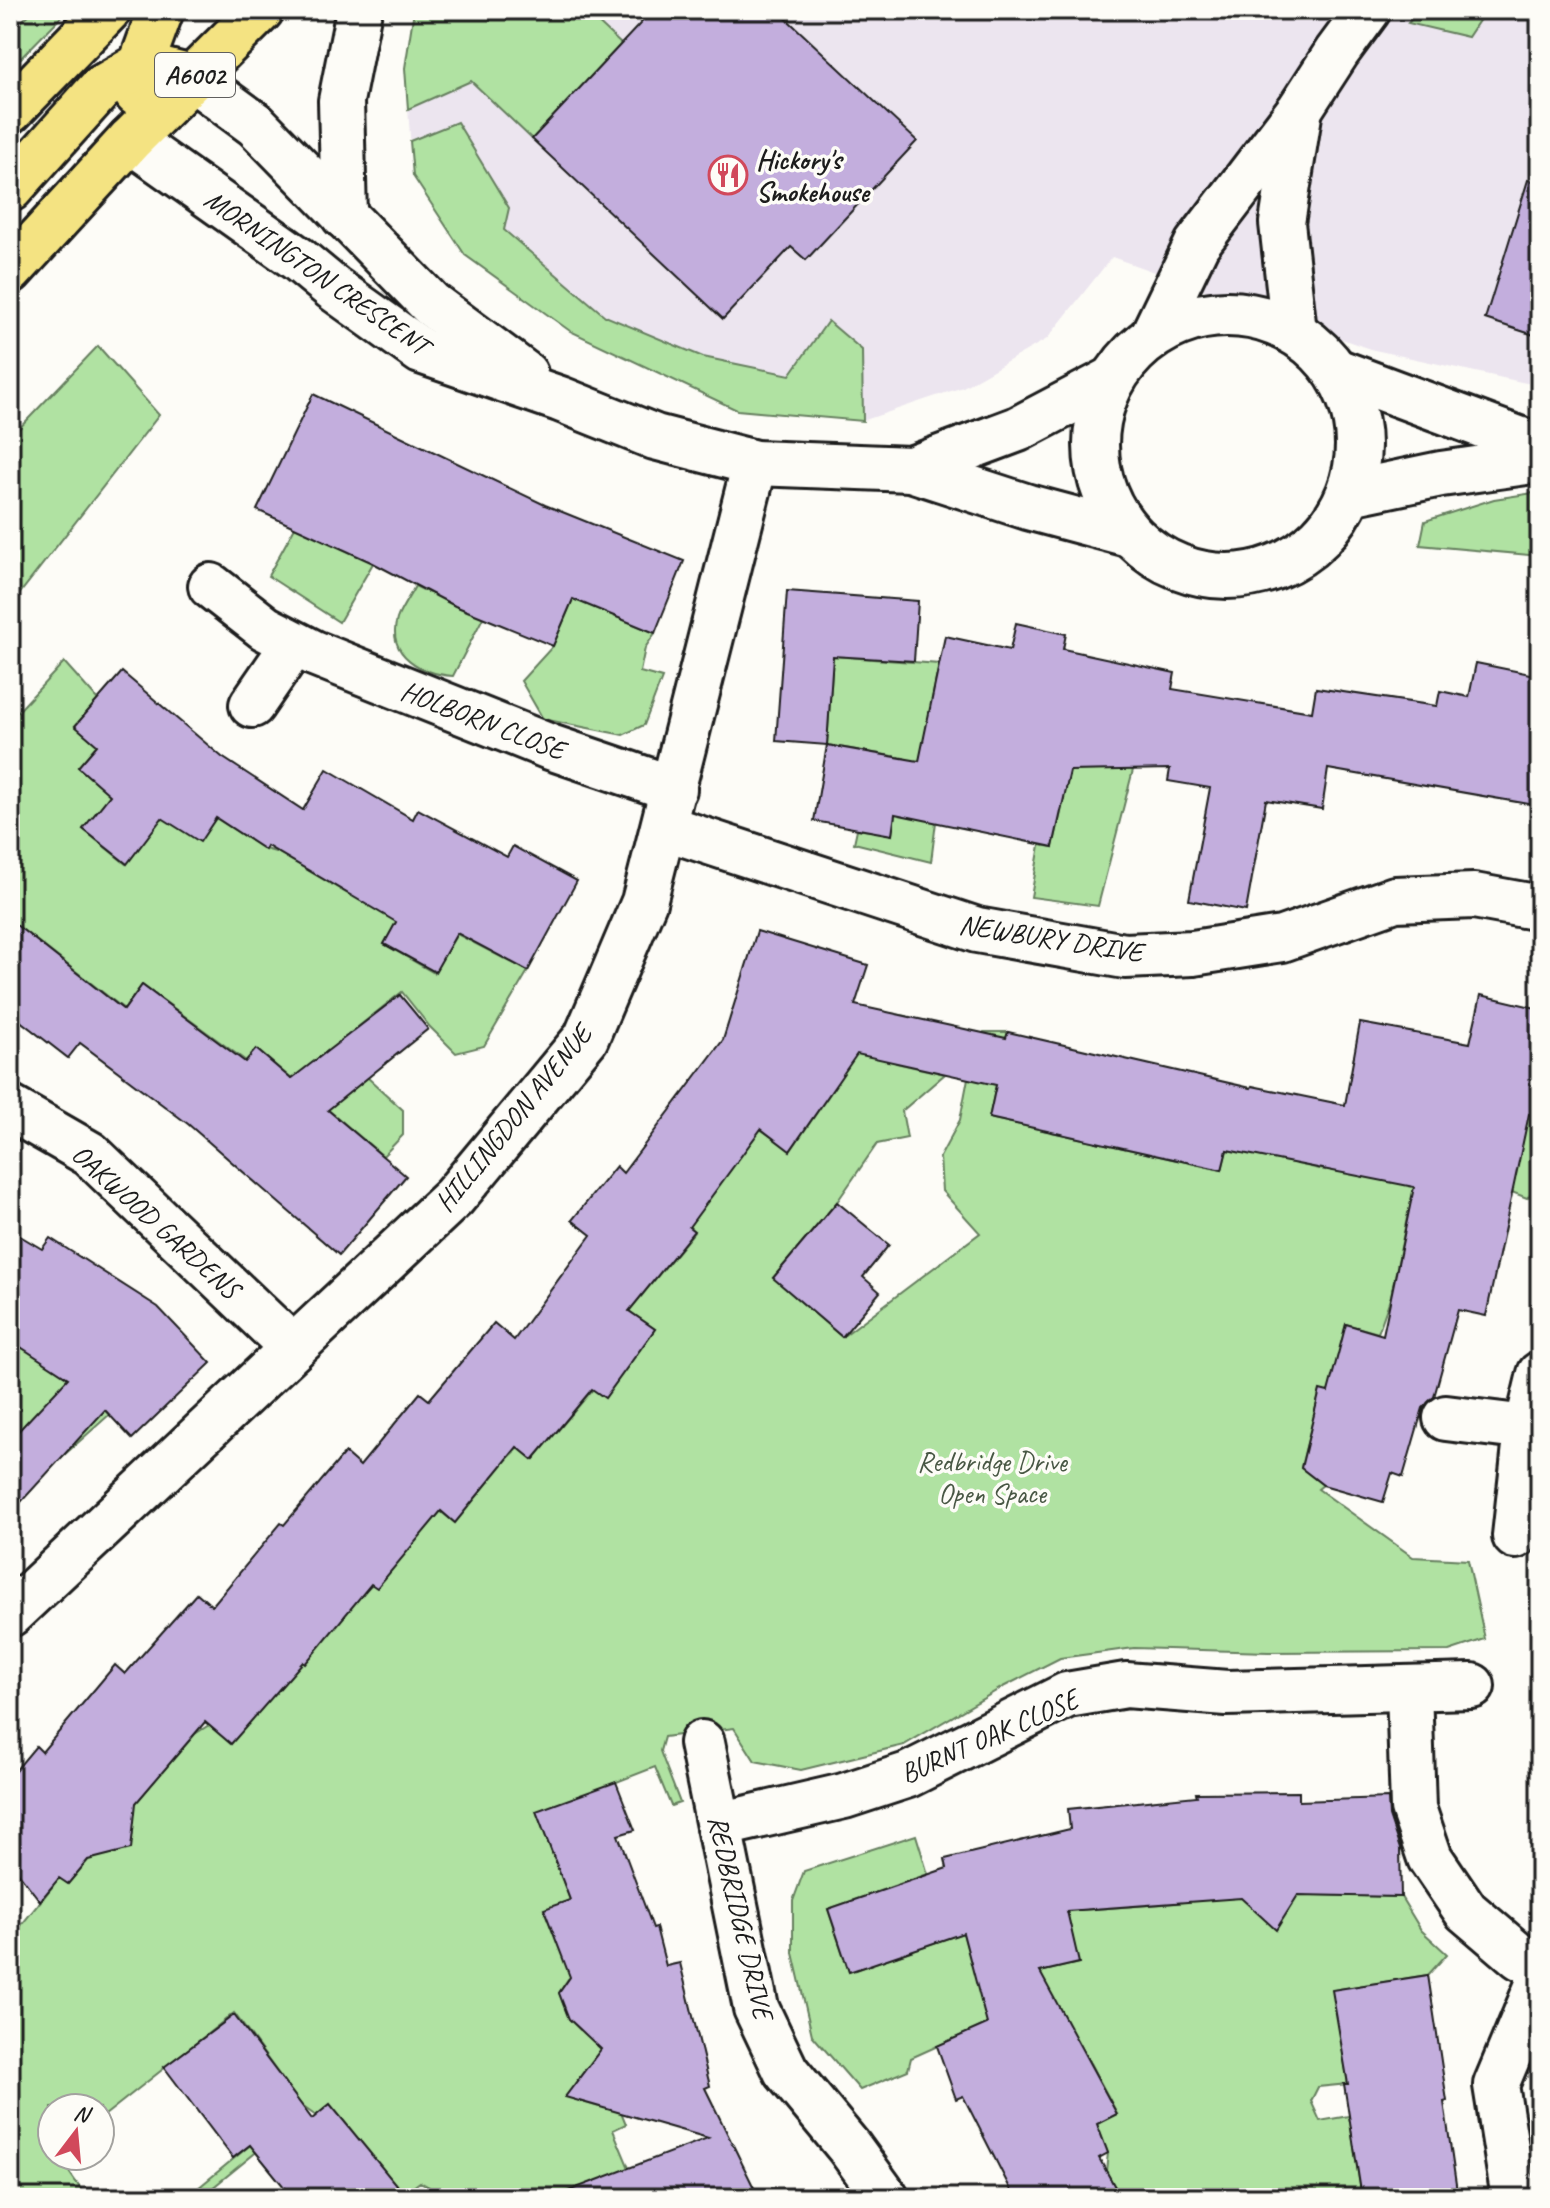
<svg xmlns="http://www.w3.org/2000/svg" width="1550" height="2208" viewBox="0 0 1550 2208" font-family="Caveat,sans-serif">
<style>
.built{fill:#ece5ef}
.green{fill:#b0e2a2;stroke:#667f5f;stroke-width:2}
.building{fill:#c3aedd;stroke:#1c1c1c;stroke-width:2}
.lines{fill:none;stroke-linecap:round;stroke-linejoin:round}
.minor-casing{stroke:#1c1c1c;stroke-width:50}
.major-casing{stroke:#1c1c1c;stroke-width:50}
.minor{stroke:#fdfcf7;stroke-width:44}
.major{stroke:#f4e382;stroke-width:44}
.labels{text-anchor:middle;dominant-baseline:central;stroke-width:7;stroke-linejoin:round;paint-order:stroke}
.shield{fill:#fdfcf7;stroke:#605f5e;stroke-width:2}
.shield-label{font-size:26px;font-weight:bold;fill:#1c1c1c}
.poi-label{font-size:28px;font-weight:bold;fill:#1c1c1c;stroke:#fdfcf7;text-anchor:start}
.street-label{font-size:28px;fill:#1c1c1c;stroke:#fdfcf7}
.park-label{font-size:28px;fill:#485744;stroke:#fdfcf7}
</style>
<rect width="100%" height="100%" fill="#fdfcf7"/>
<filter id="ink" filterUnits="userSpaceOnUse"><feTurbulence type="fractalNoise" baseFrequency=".0125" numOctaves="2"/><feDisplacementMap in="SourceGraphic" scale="16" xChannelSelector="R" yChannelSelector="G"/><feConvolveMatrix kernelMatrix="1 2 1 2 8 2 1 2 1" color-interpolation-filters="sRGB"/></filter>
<g filter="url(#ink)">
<path class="built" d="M414,10H1540V386L1370,349L1112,257L1047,339L963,387L865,420L737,410L570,331L465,255L413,176L405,68Z"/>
<g class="green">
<path d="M34,10H68L10,69V32Z"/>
<path d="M414,10H600L593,18L621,44L532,139L471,81L408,109L405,68Z"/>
<path d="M1420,10H1486L1468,37L1408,23Z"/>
<path d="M457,122L509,208L504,230L605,316L703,357L790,375L828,321L862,350L863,421L737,410L570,331L465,255L413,176L410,141Z"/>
<path d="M98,346L159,415L10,606V438Z"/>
<path d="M1540,492V556L1420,545L1425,521L1494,499Z"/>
<path d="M398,510L372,565L339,622L268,576L295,527Z"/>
<path d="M507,571L453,676C423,674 386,656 397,619C401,608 410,596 415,586L429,593Z"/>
<path d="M573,599L655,633L645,648L640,672L662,678L644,725L623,735L543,719L521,681L553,646Z"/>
<path d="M833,656L939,664L931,703L1133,770L1098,906L1031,897L1040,845L1053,847L1066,790L936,822L931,862L854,843L857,829L892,834L904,758L827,745Z"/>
<path d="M64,662L98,700L75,726L97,745L78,767L110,795L83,829L126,864L162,818H216L265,849L279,853L348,894L370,897L401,914L384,944L434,973L457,934L528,971L484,1046L456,1053L430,1027L402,992L358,1027L367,1077L403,1110V1135L383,1156L256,1049L246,1061L142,985L124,1009L23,930L10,928V720Z"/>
<path d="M855,1007L907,1016L896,1063L945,1074L902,1111L907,1138L877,1144L837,1202L773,1278L842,1337L980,1233L942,1191L940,1157L960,1120L974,1047L984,1032H1008L989,1118L1222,1170L1227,1149L1325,1170L1336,1119L1492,1105L1540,1117V1184L1527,1198L1512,1192L1441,1220L1408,1213L1391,1296L1378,1333L1346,1324L1329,1393L1320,1391L1301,1467L1323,1485L1318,1489L1413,1557L1468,1560L1485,1639L1449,1651L1268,1652L1134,1648L1060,1658L1003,1687L904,1745L801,1770L755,1761L734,1728L664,1737L660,1751L680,1803L671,1806L655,1767L537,1813L570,1900L544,1910L554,1934L585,1973L568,1979L559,1993L569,2019L580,2030L599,2026L609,2064L585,2070L575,2084L582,2102L599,2107L617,2102L626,2124L613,2130L629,2168L624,2198H437L429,2187L420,2182L402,2195L329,2105L316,2116L302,2106L234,2013L100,2119V2108H52V2156H58L87,2198H10V1939L53,1886L51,1871L68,1884L100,1846L106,1855L126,1850L132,1840L133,1826L118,1813L139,1799L195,1734L209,1725L231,1743L364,1592L372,1584L377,1587L440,1511L454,1522L505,1461L519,1448L534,1459L593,1389L605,1397L655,1329L629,1311L694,1232L689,1226L760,1129L791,1150L833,1089Z"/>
<path d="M10,1340L71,1375L109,1415L62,1457L26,1424L10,1440Z"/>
<path d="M916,1835L928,1874L828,1909L849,1972L963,1933L968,1951L1015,1978L1078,1963L1067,1911L1177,1903L1291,1884L1318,1895L1401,1897L1421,1930L1447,1954L1428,1975L1333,1990L1348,2084L1318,2087L1311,2101L1320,2121L1349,2116L1362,2198H1121L1106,2171L1108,2153L1097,2124L1117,2113L1084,2052L1062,2060L984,2025L911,2058L908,2070L860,2090L812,2035L793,1953V1901L804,1871Z"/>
<path d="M254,2142L260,2149L200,2198H186Z"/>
</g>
<g class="building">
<path d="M653,10H777L917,141L806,260L791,247L723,319L532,139Z"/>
<path d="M1528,180L1540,182V337L1485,319Z"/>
<path d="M313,394L545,505L684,561L655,633L573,599L553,646L455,606L373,563L257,510Z"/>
<path d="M787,591L918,601L914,661L833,656L827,745L776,741Z"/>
<path d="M1016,623L1066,634L1063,649L1175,673L1172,689L1312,712L1316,688L1437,706L1440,691L1469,697L1476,663L1540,676V806L1328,769L1322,809L1266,800L1246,911L1189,900L1210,788L1168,781L1170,769L1070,771L1053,847L895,814L892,835L814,821L827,745L919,761L945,636L1010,650Z"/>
<path d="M122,672L222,757L303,810L327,769L413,819L418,809L507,857L513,846L577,881L528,971L457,933L435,972L384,944L396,922L267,846L265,850L216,818L200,842L162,818L127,864L83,829L110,795L78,767L97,745L75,726Z"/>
<path d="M10,920L124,1010L142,985L245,1062L256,1049L291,1079L400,995L428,1029L328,1110L406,1176L339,1255L188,1124L80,1043L68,1058L10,1013Z"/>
<path d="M757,931L868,965L855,1005L1006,1038L1008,1032L1251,1088L1252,1086L1345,1105L1360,1023L1470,1043L1481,995L1540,1009V1117L1529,1114L1486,1316L1458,1310L1434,1397L1423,1408L1403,1477L1392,1473L1383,1502L1323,1485L1301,1468L1320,1390L1328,1392L1346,1324L1383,1335L1414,1187L1227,1150L1222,1170L989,1118L996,1085L857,1054L790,1151L761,1129L689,1227L694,1231L629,1311L655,1329L605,1398L592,1389L533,1460L517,1447L455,1523L441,1511L377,1588L371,1584L305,1664L303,1662L231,1744L205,1722L136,1803L131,1849L88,1860L68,1884L59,1878L40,1901L10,1862V1777L36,1746L42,1752L115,1665L125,1674L197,1593L212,1606L281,1523L284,1525L345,1453L360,1466L420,1393L429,1400L494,1323L514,1340L591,1235L572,1220L616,1166L623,1173L723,1040Z"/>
<path d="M837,1202L889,1245L863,1277L880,1292L842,1337L773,1278Z"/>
<path d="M10,1230L42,1249L50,1238L158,1307L211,1363L132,1439L105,1410L10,1514V1440L68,1378L10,1340Z"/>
<path d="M616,1782L635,1830L618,1835L653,1928L656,1927L666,1966L680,1963L710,2086L705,2088L759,2198H563V2193L708,2138L565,2097L601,2049L569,2019L559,1993L570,1977L544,1909L570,1900L536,1811Z"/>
<path d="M1299,1792V1801L1388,1798L1389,1816L1400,1849L1401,1897L1298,1895L1276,1930L1241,1898L1067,1911L1079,1963L1040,1972L1117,2114L1097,2124L1108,2153L1099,2158L1121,2198H1015L963,2096L956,2099L937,2046L987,2024L963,1933L849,1972L828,1909L947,1868L945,1859L1070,1829L1068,1809L1197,1796L1196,1793Z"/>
<path d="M1428,1975L1447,2101L1444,2102L1458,2198H1362L1344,2084H1348L1332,1990Z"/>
<path d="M234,2015L312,2119L330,2104L407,2198H293L250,2145L233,2158L164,2067Z"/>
</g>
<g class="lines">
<g class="minor-casing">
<g id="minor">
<path d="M192,78L256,125L431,304L525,374"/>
<path d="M130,140L298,259L333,288L421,351L560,399L655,437L755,463L911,469L1028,507L1129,534"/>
<path d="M344,216L341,101L359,10"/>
<circle cx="1227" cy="445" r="131"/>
<path d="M1294,332L1282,223L1299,115"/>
<path d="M1152,337L1197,244L1300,109L1337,52L1368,10"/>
<path d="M1336,371L1540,447"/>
<path d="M911,469L1018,429L1113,379"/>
<path d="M1350,493L1441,474L1540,460"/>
<path d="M211,586L265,628L314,653L550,747L674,789"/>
<path d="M252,705L294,644"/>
<path d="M664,827L977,930L1125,956L1193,953L1282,939L1395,899L1474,896L1540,908"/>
<path d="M10,1108L90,1154L293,1348"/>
<path d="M1446,1418L1527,1428"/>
<path d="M1515,1536L1527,1428L1540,1374"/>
<path d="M10,1614L454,1197L586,1038L644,902L755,463"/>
<path d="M1409,1688L1413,1808L1430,1858L1466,1911L1520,1957L1540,1967"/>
<path d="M702,1743L756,2008L786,2071L849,2147L886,2198"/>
<path d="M719,1825L844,1796L908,1775L1067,1695L1126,1685L1227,1693L1472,1686"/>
<path d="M1514,2198L1496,2085L1540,1980"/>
</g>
</g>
<g class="major-casing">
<g id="major">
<path d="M137,94L141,65L161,10"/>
<path d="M10,111L108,10"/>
<path d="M10,189L101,88L141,65L192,78"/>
<path d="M10,271L130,140L261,10"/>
</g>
</g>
<use href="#minor" class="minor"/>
<use href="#major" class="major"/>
</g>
</g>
<defs>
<g id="restaurant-ring" transform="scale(2)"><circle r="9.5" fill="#fdfcf7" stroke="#d1495b" stroke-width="1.5"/><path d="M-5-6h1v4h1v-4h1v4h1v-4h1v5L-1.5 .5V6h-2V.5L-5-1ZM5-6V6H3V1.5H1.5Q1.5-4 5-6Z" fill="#d1495b"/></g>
</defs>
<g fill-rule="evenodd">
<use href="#restaurant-ring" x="728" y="175"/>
</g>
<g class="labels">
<rect class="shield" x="155" y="53" width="80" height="44" rx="6"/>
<g class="shield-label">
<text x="195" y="75">A6002</text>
</g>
<g class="poi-label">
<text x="756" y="159">Hickory's<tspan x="756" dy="32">Smokehouse</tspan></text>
</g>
<g class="street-label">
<text transform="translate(317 272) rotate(35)">MORNINGTON CRESCENT</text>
<text transform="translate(483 720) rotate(21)">HOLBORN CLOSE</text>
<text transform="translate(1051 938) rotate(9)">NEWBURY DRIVE</text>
<text transform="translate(513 1118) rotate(-51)">HILLINGDON AVENUE</text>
<text transform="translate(156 1221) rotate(42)">OAKWOOD GARDENS</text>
<text transform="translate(989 1736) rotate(-24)">BURNT OAK CLOSE</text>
<text transform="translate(741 1917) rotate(77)">REDBRIDGE DRIVE</text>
</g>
<g class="park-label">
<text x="992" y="1461">Redbridge Drive<tspan x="992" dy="32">Open Space</tspan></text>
</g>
</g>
<rect width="1550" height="2208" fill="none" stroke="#fdfcf7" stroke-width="40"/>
<rect x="20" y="20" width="1510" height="2168" fill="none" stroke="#1c1c1c" stroke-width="3" filter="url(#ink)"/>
<g transform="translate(76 2132) rotate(16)"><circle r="38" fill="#fdfcf7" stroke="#a3a29f" stroke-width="2"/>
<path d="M0-6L14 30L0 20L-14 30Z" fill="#d1495b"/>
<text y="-12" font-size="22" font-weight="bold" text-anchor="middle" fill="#1c1c1c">N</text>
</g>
</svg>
